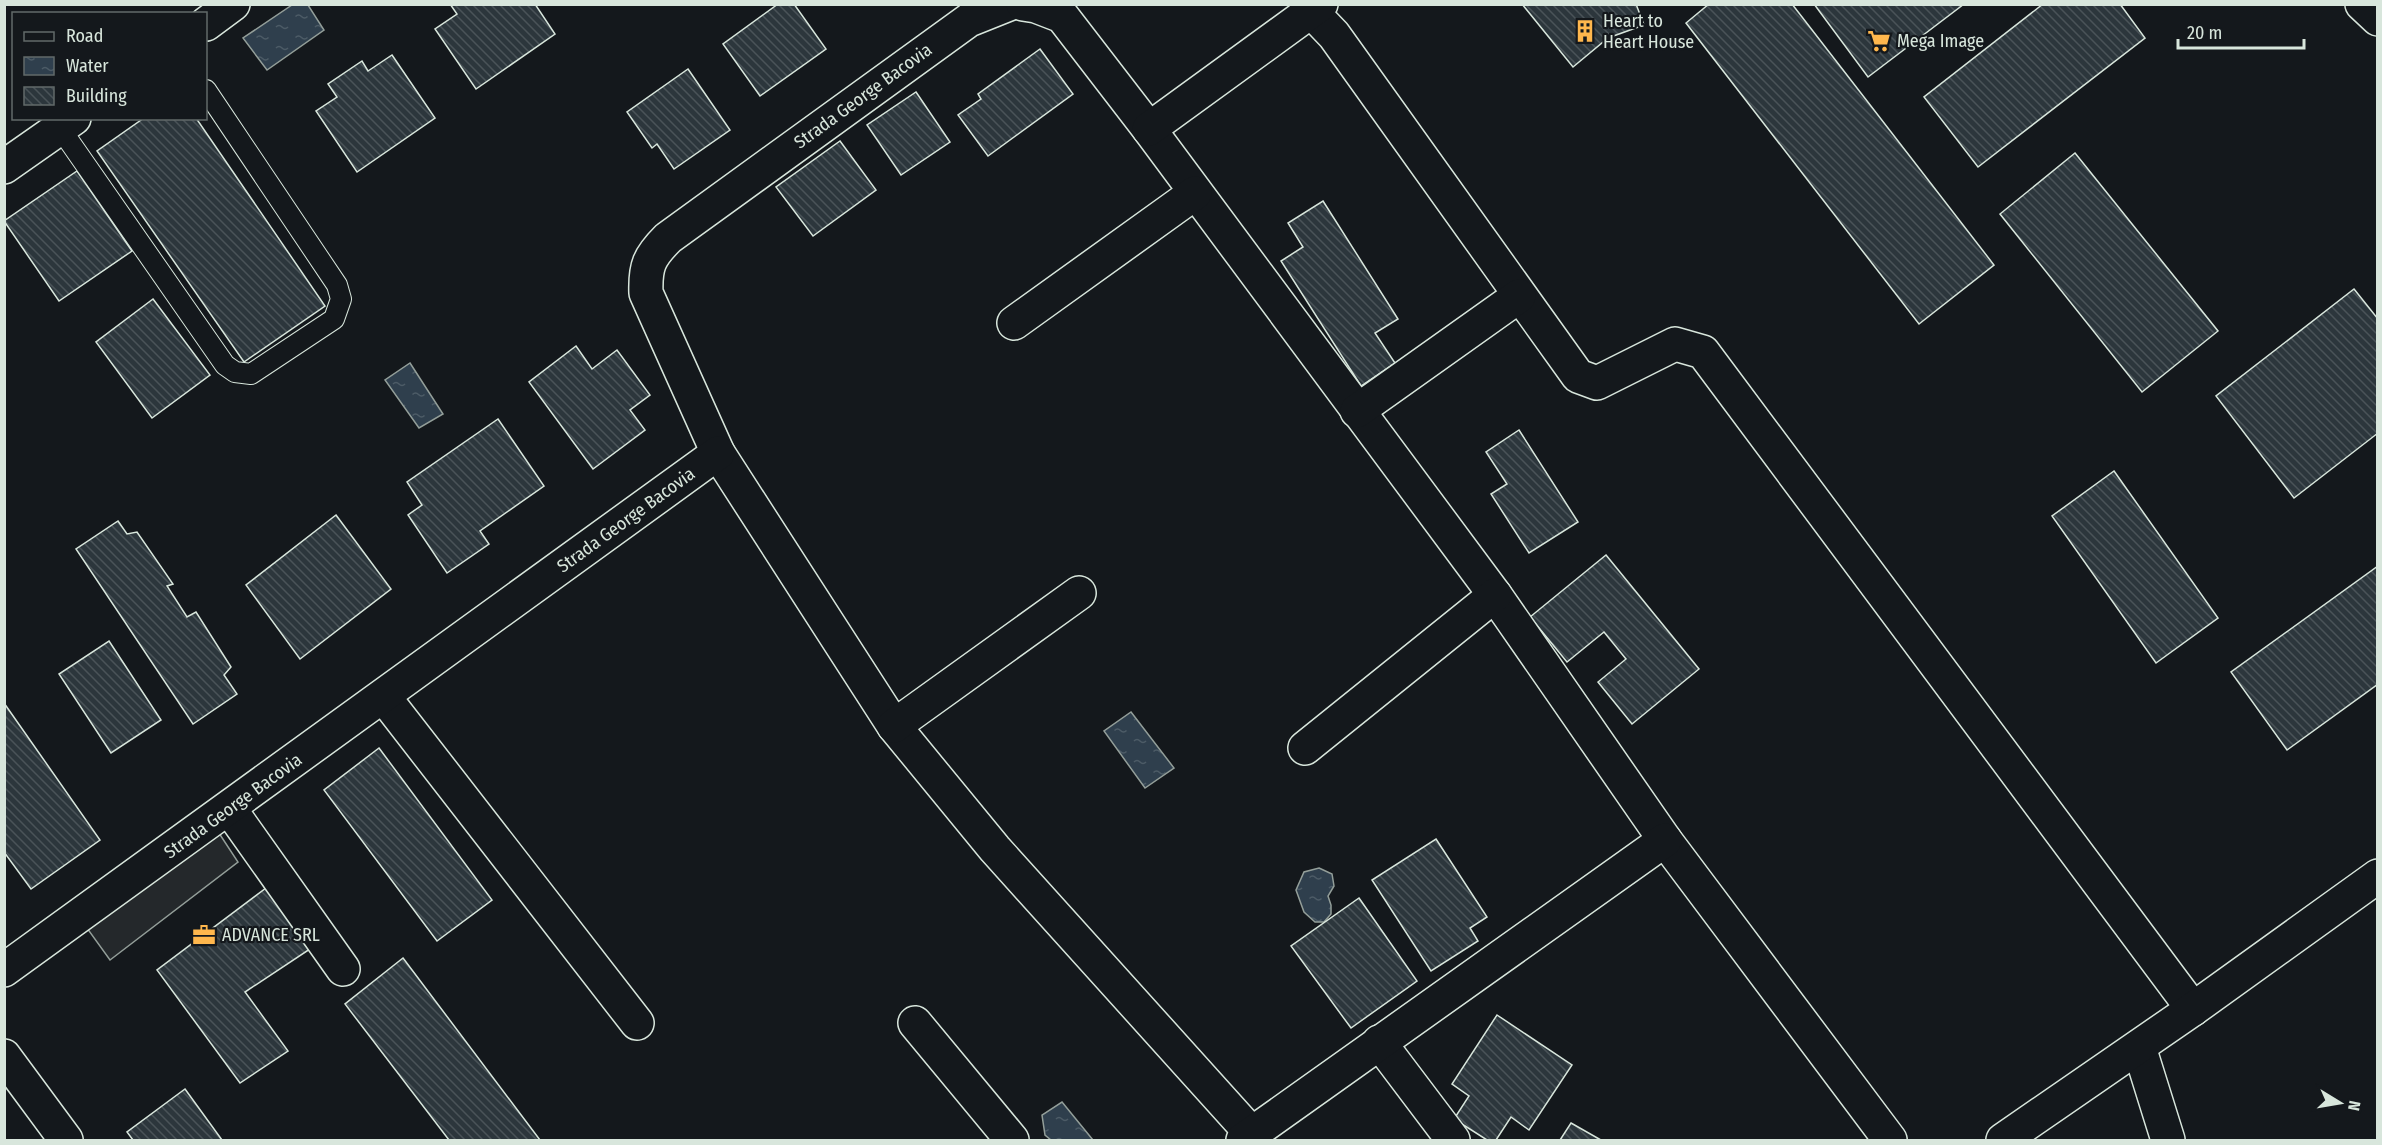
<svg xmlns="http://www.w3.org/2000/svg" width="2382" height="1145" viewBox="0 0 2382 1145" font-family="'Fira Sans Condensed',sans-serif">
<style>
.parking{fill:#24282b;stroke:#939e99;stroke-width:1.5}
.water{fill:url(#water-ripples);stroke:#939e99;stroke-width:1.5}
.building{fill:url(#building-back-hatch);stroke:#d8e6dc;stroke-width:1.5}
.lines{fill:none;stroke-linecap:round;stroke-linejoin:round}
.lane-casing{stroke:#d8e6dc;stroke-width:22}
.street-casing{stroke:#d8e6dc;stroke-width:36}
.secondary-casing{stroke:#d8e6dc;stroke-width:36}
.lane{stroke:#14181c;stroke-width:20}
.street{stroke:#14181c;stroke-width:33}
.secondary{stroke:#14181c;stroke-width:33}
.labels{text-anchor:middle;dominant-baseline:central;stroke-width:4.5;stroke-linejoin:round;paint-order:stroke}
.poi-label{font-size:18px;fill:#d8e6dc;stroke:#14181c;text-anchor:start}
.street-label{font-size:18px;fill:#d8e6dc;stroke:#14181c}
</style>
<defs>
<pattern id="water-ripples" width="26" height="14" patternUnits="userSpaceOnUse" patternTransform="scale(1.5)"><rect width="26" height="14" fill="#2f3f4d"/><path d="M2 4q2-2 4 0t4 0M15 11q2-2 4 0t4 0" fill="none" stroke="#4c5b66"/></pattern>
<pattern id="building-back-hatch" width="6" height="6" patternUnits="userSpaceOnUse" patternTransform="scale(1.5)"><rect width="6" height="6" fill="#2c363c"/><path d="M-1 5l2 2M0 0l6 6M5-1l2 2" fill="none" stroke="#4a5358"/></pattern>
</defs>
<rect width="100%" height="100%" fill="#14181c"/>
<path class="parking" d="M215,827L238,862L110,960L84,924Z"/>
<g class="water">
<path d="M292,5H308L324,30L267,70L243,38Z"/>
<path d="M410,363L443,414L419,428L385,380Z"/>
<path d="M1131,712L1174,768L1145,788L1104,731Z"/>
<path d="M1319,868L1332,874L1334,886L1328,896L1331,905V914L1324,922H1315L1304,912L1296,890L1304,872Z"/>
<path d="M1062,1102L1093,1140H1051L1045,1135L1042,1115Z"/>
</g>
<g class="building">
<path d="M450,4H535L555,34L476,89L435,29L457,14Z"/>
<path d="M778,4H794L826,49L760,96L723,44Z"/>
<path d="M1522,4H1636L1644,25L1608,38L1573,67Z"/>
<path d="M1709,4H1792L1994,265L1919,324L1686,23Z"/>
<path d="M1814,4H1964L1868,77Z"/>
<path d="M2043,4H2120L2145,38L1978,167L1924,97Z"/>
<path d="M1040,49L1073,94L988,156L958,115L981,99L978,94Z"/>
<path d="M392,55L435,118L357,172L316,111L337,97L328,84L362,61L368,71Z"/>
<path d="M688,69L730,130L674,169L657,144L652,148L627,112Z"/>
<path d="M916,92L950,142L901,175L867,125Z"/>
<path d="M144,118H196L325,306L244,362L97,151Z"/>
<path d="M840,141L876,190L813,236L776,187Z"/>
<path d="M2075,153L2218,331L2142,392L2000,214Z"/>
<path d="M77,171L132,251L59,301L4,221Z"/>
<path d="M1323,201L1398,319L1375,333L1395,363L1361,386L1281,261L1303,247L1288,223Z"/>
<path d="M2354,289L2378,319V433L2294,498L2216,396Z"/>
<path d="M153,299L210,375L152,418L96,342Z"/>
<path d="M576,346L592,369L617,350L650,395L630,410L645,430L593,469L529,382Z"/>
<path d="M498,419L544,486L480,531L489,544L447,573L408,515L422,505L407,482Z"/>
<path d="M1519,430L1578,522L1529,553L1491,494L1507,484L1486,452Z"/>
<path d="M2114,471L2218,618L2156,663L2052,516Z"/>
<path d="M336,515L391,589L300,659L246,585Z"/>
<path d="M118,521L127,534L137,532L173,584L167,586L187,617L196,612L231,667L224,675L237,694L193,724L76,549Z"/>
<path d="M1606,555L1699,669L1632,724L1598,682L1626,659L1604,632L1567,662L1530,617Z"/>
<path d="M2378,566V684L2287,750L2231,672Z"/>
<path d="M109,641L161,720L111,753L59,674Z"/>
<path d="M4,703L100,840L31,889L4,852Z"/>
<path d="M379,748L492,900L437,941L324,790Z"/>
<path d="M1436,839L1487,917L1470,928L1478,941L1431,971L1372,880Z"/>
<path d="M270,885L310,949L245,992L288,1051L240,1083L157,970Z"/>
<path d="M1359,898L1417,981L1351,1028L1291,946Z"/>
<path d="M403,958L540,1140H449L345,1004Z"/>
<path d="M1497,1015L1572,1065L1529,1130L1511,1117L1496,1140H1487L1454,1119L1469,1096L1452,1084Z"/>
<path d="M185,1089L222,1140H133L127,1132Z"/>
<path d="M1571,1123L1601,1140H1560Z"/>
</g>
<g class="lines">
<g class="lane-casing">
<path id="lane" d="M60,128L225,365L235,372L251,374L334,319L341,299L337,285L206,90"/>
</g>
<g class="street-casing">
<g id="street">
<path d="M1009,4L969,20L668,238C649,257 645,266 646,293L718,453L894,726L995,849L1252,1134"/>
<path d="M1023,4L1036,6L1062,16L1149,129L1495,595L1665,840L1890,1140"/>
<path d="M1311,11L1334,35L1578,376L1597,383L1675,344L1703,352L2193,1009"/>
<path d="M206,24L233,4"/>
<path d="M1149,129L1321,4"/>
<path d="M4,167L74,118"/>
<path d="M1014,323L1195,193"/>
<path d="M1357,411L1519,296"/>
<path d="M384,697L637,1023"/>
<path d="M894,726L1079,593"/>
<path d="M1305,748L1495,595"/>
<path d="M229,808L343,969"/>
<path d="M4,970L718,453"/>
<path d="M915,1023L1012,1140"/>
<path d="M1379,1042L1453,1140"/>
<path d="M2139,1047L2168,1140"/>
<path d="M4,1056L66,1140"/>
<path d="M1243,1140L1665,840"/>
<path d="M2003,1140L2193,1009L2378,876"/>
</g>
</g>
<g class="secondary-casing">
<path id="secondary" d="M2362,4L2378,19"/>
</g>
<use href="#lane" class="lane"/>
<use href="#street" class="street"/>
<use href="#secondary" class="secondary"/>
</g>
<defs>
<g id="building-bare" transform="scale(1.8)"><path d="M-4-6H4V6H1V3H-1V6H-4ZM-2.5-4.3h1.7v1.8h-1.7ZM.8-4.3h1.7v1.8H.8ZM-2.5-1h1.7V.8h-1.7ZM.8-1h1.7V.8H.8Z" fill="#ffb74d" stroke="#14181c" stroke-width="2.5" paint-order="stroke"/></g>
<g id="supermarket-bare" transform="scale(1.8)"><path d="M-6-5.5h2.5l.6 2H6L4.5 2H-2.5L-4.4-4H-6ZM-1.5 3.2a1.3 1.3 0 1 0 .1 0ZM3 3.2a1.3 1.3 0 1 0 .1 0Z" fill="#ffb74d" stroke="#14181c" stroke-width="2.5" paint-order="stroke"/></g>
<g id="office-bare" transform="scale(1.8)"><path d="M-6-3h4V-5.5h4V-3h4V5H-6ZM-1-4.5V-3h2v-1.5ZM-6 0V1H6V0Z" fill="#ffb74d" stroke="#14181c" stroke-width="2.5" paint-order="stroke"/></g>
</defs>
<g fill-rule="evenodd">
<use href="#building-bare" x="1585" y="31"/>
<use href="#supermarket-bare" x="1879" y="41"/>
<use href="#office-bare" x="204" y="935"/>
</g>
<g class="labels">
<g class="poi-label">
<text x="1603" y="21">Heart to<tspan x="1603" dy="21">Heart House</tspan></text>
<text x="1897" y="41">Mega Image</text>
<text x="222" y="935">ADVANCE SRL</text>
</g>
<g class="street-label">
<text transform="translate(863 96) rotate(-36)">Strada George Bacovia</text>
<text transform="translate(626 520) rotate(-36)">Strada George Bacovia</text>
<text transform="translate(233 806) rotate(-36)">Strada George Bacovia</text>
</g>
</g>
<rect width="2382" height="1145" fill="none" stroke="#d8e6dc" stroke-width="12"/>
<rect x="12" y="12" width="195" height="108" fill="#14181c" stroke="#626a69" stroke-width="1.5"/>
<rect x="24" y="32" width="30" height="9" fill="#14181c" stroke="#626a69" stroke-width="1.5"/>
<text x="66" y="42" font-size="18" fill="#d8e6dc">Road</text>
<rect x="24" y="57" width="30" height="18" fill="url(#water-ripples)" stroke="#626a69" stroke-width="1.5"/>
<text x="66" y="72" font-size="18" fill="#d8e6dc">Water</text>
<rect x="24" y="87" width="30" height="18" fill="url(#building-back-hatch)" stroke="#626a69" stroke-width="1.5"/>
<text x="66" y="102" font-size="18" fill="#d8e6dc">Building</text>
<g transform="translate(2340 1103) rotate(101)" stroke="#14181c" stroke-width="4.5" paint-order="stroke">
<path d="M0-4.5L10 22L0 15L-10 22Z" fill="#d8e6dc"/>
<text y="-9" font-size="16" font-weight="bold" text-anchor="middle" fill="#d8e6dc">N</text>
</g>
<path d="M2178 39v9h126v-9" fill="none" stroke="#d8e6dc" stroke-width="3"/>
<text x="2187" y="39" font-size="18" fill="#d8e6dc" stroke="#14181c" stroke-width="4.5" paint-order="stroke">20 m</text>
</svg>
